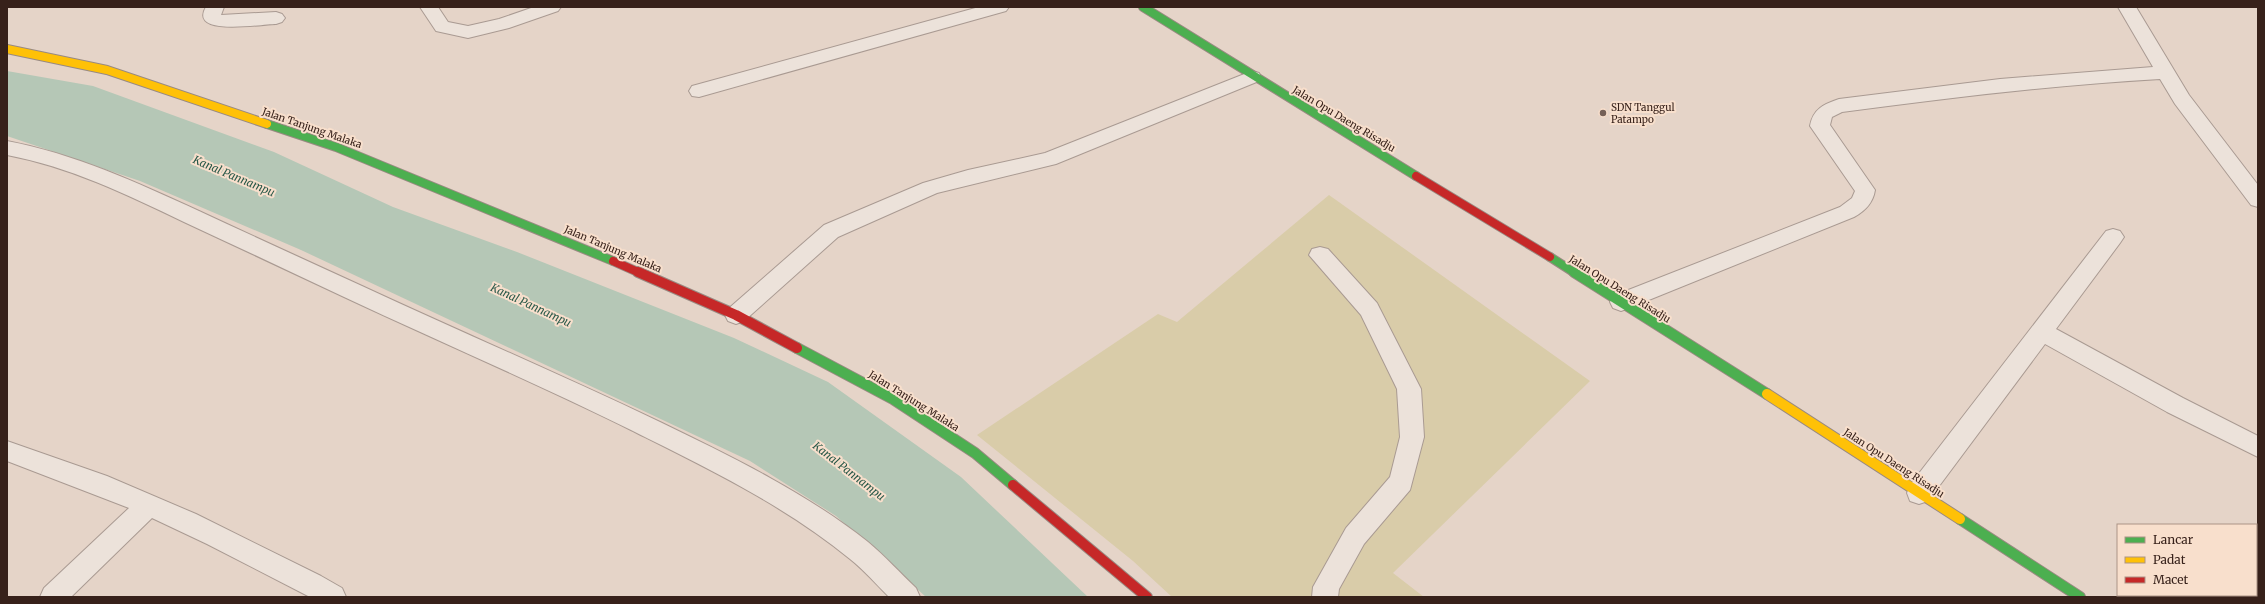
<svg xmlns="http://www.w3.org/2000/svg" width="2265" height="604" viewBox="0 0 2265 604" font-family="Merriweather,serif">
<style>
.green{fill:#d9cca9}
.water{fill:#b5c7b6}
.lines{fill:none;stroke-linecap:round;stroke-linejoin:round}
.lane-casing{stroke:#a99a92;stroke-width:2}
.street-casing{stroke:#a99a92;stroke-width:2}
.fast-far1-casing{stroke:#998a82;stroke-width:10}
.fast-casing{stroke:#998a82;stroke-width:12}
.slow-far1-casing{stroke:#998a82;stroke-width:10}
.slow-casing{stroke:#998a82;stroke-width:12}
.jam-far1-casing{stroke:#998a82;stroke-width:10}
.jam-casing{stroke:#998a82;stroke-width:12}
.lane{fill:#ece2da;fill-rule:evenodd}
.street{fill:#ece2da;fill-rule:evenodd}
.fast-far1{stroke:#4caf50;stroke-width:8}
.fast{stroke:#4caf50;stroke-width:10}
.slow-far1{stroke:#ffc107;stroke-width:8}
.slow{stroke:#ffc107;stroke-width:10}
.jam-far1{stroke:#c62828;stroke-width:8}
.jam{stroke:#c62828;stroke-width:10}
.poi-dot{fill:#746057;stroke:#f8dfcc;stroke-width:1.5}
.labels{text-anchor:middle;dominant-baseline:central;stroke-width:4;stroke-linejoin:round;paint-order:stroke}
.poi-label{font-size:10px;fill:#37211a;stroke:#f8dfcc;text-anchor:start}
.street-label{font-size:10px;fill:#37211a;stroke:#f8dfcc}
.water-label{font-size:11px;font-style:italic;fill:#285848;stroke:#f8dfcc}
</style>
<rect width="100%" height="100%" fill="#e5d4c8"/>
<path class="green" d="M1329,195L1590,381L1393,573L1424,597H1172L1133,561L977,435L1158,314L1177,322Z"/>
<path class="water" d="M7,71L93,86L274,152L393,207L517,252L734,338L828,382L961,477L1088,597H926L836,516L750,461L301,250L140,181L7,136Z"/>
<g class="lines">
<g class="lane-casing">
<path id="lane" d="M420,7H438L448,22L468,26L499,19L534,7H561L558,11L509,28L468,38L436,31Z"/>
</g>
<g class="street-casing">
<g id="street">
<path d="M206,7H224L221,15L276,12L282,14L285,18L282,22L276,24C262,24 188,37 206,7Z"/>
<path d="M979,7H1009L1006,11L699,97L692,96L689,91L692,86Z"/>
<path d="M2118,7H2136L2189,95L2258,185V207L2251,205L2175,104L2160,79C2054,85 1948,98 1842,112L1832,117L1830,125L1875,190C1873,203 1865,211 1854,217L1629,308L1621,311L1613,308L1610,302L1613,296L1840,207L1852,198L1855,191L1810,126C1813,109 1824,104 1839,99L2000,79L2153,67Z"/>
<path d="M1252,71L1259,73L1261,77L1259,81L1056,164L937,193L838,237L744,321L736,324L728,321L725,315L728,309L824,225L923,183L968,170L1045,153Z"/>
<path d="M7,141C75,154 136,182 199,211C253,236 307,261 362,286C461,332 562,375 660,422C732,457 805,492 868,542C885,556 900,573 916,588L920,597H889C876,584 864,570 850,559C784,505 707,468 631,430C536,383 438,341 342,296C289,271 236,246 184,222C126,194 70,167 7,155Z"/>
<path d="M2113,229L2120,231L2124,237L2120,243L2056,329L2183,398L2258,436V457L2167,412L2045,344L1928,501L1919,504L1910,501L1907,493L1910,485L2106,231Z"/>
<path d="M1320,247L1328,249L1377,303L1380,309L1421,389L1424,437L1410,490L1364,544L1339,589L1338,597H1312L1313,587L1346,528L1390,477L1400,437L1397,389L1361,315L1309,255L1312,249Z"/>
<path d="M7,441L107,476L196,514L321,576L342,588L346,597H310L207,544L152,518L71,597H40L44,588L129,508L7,461Z"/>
</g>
</g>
<g class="fast-far1-casing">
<g id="fast-far1">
<path d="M1143,7L1416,176"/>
<path d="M267,124L336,147L613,261"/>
<path d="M1550,257L1575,273"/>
</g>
</g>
<g class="fast-casing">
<g id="fast">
<path d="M1574,272L1767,394"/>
<path d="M797,348L893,399L975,453L1013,485"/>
<path d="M1960,519L2080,597"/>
</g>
</g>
<g class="slow-far1-casing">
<path id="slow-far1" d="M7,49L107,70L267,124"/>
</g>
<g class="slow-casing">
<path id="slow" d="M1767,394L1960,519"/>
</g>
<g class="jam-far1-casing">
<g id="jam-far1">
<path d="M1416,176L1550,257"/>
<path d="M613,261L640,273"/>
</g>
</g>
<g class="jam-casing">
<g id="jam">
<path d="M638,272L736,315L797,348"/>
<path d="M1013,485L1147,597"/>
</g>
</g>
<use href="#lane" class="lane"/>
<use href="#street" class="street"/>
<use href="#fast-far1" class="fast-far1"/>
<use href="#fast" class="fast"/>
<use href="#slow-far1" class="slow-far1"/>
<use href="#slow" class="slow"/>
<use href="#jam-far1" class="jam-far1"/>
<use href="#jam" class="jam"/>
</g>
<circle class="poi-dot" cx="1603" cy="113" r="4"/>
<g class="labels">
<g class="poi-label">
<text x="1611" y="107">SDN Tanggul<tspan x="1611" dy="12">Patampo</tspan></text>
</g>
<g class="street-label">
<text transform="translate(1344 119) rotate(31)">Jalan Opu Daeng Risadju</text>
<text transform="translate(312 128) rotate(19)">Jalan Tanjung Malaka</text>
<text transform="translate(613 249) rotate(23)">Jalan Tanjung Malaka</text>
<text transform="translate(1620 289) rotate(32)">Jalan Opu Daeng Risadju</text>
<text transform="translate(914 401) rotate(32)">Jalan Tanjung Malaka</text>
<text transform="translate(1894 463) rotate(33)">Jalan Opu Daeng Risadju</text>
</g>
<g class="water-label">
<text transform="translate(234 176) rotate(23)">Kanal Pannampu</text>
<text transform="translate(531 305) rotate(25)">Kanal Pannampu</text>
<text transform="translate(849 471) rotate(38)">Kanal Pannampu</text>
</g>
</g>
<rect width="2265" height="604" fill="none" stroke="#37211a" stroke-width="16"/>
<rect x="2117" y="524" width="140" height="72" fill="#f8dfcc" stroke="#ab9385"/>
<rect x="2125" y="537" width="20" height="6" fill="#4caf50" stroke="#ab9385"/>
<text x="2153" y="544" font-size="12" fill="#37211a">Lancar</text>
<rect x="2125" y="557" width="20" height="6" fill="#ffc107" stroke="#ab9385"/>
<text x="2153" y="564" font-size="12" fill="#37211a">Padat</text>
<rect x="2125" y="577" width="20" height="6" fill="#c62828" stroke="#ab9385"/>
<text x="2153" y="584" font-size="12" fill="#37211a">Macet</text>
</svg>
